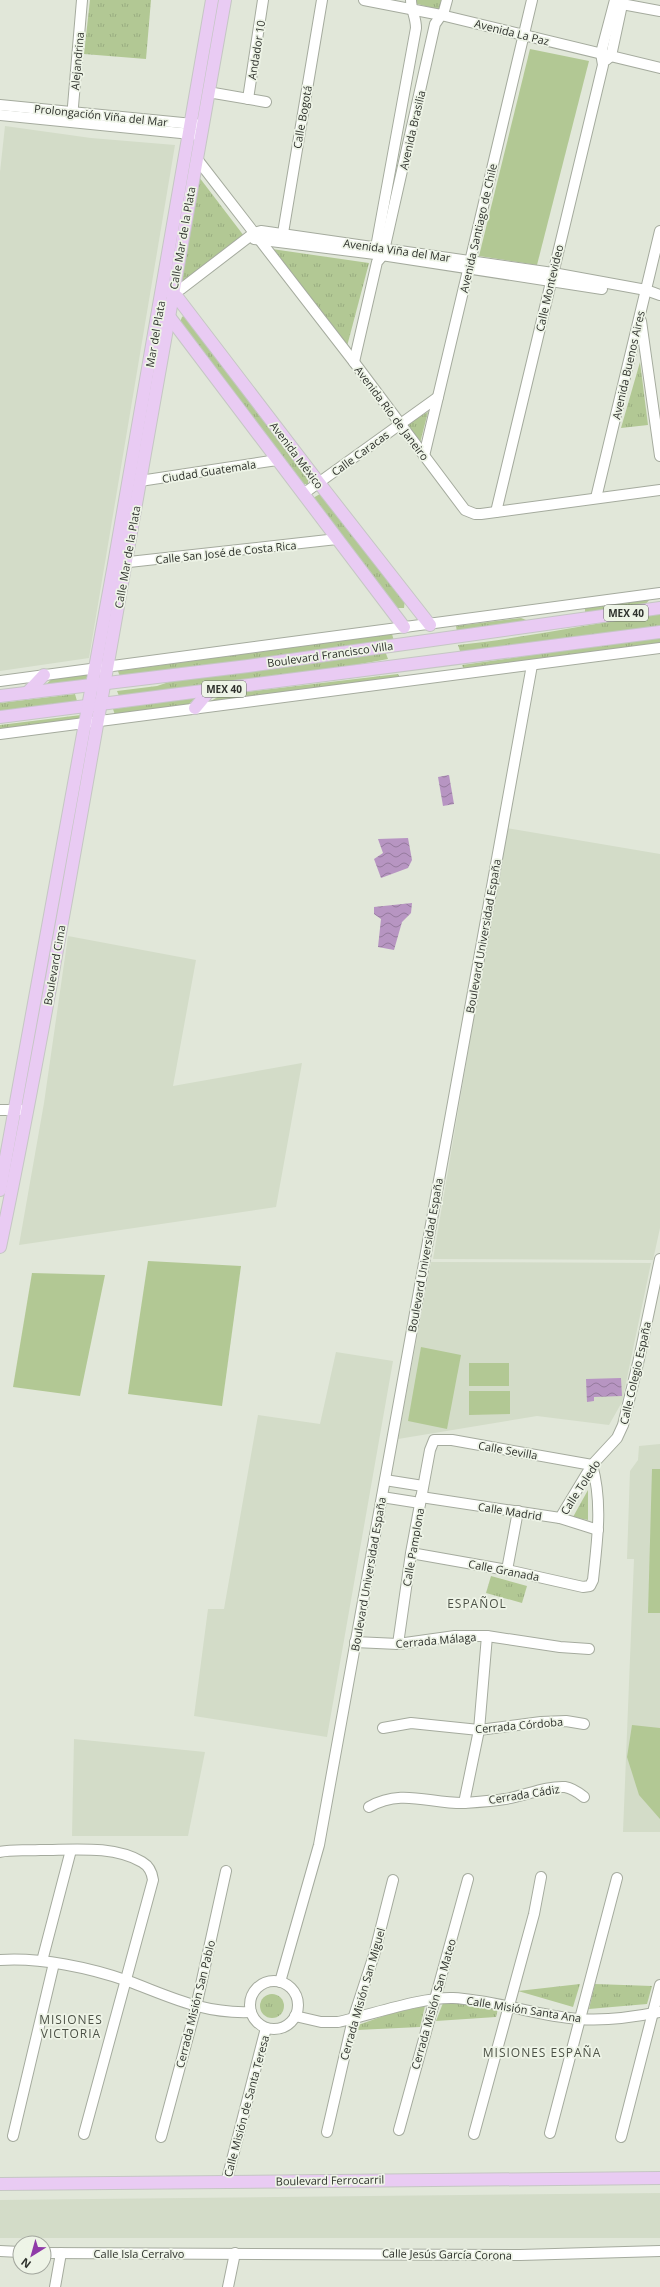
<svg xmlns="http://www.w3.org/2000/svg" width="660" height="2287" viewBox="0 0 660 2287" font-family="'Open Sans',sans-serif">
<style>
.built{fill:#d3dcc8}
.grass{fill:url(#grass-tufts)}
.pitch{fill:#b2c894}
.water{fill:url(#water-waves)}
.lines{fill:none;stroke-linecap:round;stroke-linejoin:round}
.minor-casing{stroke:#a5ab9e;stroke-width:12}
.major-casing{stroke:#c5c6c4;stroke-width:14}
.minor{stroke:#fff;stroke-width:10}
.major{stroke:#e9cbf3;stroke-width:12}
.labels{text-anchor:middle;dominant-baseline:central;stroke-width:3.5;stroke-linejoin:round;paint-order:stroke}
.shield{fill:#eef4e7;stroke:#686c65;stroke-width:1}
.shield-label{font-size:10px;font-weight:bold;fill:#2f322d}
.street-label{font-size:11px;fill:#2f322d;stroke:#eef4e7}
.neighbourhood-label{font-size:12px;letter-spacing:1px;fill:#4d5247;stroke:#eef4e7}
</style>
<defs>
<pattern id="grass-tufts" width="24" height="20" patternUnits="userSpaceOnUse"><rect width="24" height="20" fill="#b2c894"/><path d="M3 7l-1-3M5 7V3M7 7l1-3M15 17l-1-3M17 17v-4M19 17l1-3" fill="none" stroke="#99ac80"/></pattern>
<pattern id="water-waves" width="16" height="10" patternUnits="userSpaceOnUse"><rect width="16" height="10" fill="#b795c2"/><path d="M0 5q4-4 8 0t8 0" fill="none" stroke="#957a9e"/></pattern>
</defs>
<rect width="100%" height="100%" fill="#e1e7d9"/>
<g class="built">
<path d="M5,126L91,138L175,145L89,658L0,671V172Z"/>
<path d="M506,828L660,854V1228L653,1260L433,1259Z"/>
<path d="M68,936L196,960L173,1086L302,1063L276,1207L19,1245L44,1103Z"/>
<path d="M431,1262L651,1263L622,1402L609,1425L537,1416L398,1439Z"/>
<path d="M336,1352L393,1361L327,1737L194,1716L208,1609H224L258,1415L320,1424Z"/>
<path d="M660,1444V1832H623L634,1559H627L630,1471L638,1460L639,1446Z"/>
<path d="M74,1739L205,1752L188,1836H72Z"/>
<path d="M660,2193V2238H0V2200Z"/>
</g>
<g class="grass">
<path d="M90,0H151L146,59L84,54Z"/>
<path d="M414,0H443L440,10L414,3Z"/>
<path d="M199,177L244,236L181,282Z"/>
<path d="M272,249L369,263L346,350Z"/>
<path d="M186,315L308,477V484H300L180,322L182,317Z"/>
<path d="M640,362L648,425L621,428Z"/>
<path d="M428,412L419,447L403,426Z"/>
<path d="M320,494L405,599L404,608H395L313,498Z"/>
<path d="M650,599L645,605L585,613V608Z"/>
<path d="M660,614V629L461,654L458,645C526,638 592,623 660,614Z"/>
<path d="M521,618L534,623L457,632L456,626Z"/>
<path d="M392,634L394,641L120,677L118,671Z"/>
<path d="M660,637V643L465,672L462,665Z"/>
<path d="M385,651L388,659L316,672L119,696L117,691L157,686L172,681Z"/>
<path d="M90,673L88,680L44,686L53,678Z"/>
<path d="M398,674L400,678L206,704L221,695Z"/>
<path d="M75,694L77,701C51,704 26,711 0,715V703Z"/>
<path d="M199,697L187,705L115,715L113,709Z"/>
<path d="M81,715V719L0,730V725Z"/>
<path d="M588,1490V1520L573,1517Z"/>
<path d="M491,1576L527,1586L522,1603L486,1593Z"/>
<path d="M580,1984L573,2007L518,1991Z"/>
<path d="M595,1984L652,1986L647,2004L589,2009Z"/>
<circle cx="272" cy="2006" r="12"/>
<path d="M443,2003H469L498,2009L496,2017L436,2021Z"/>
<path d="M425,2006L420,2027L357,2030L358,2025L392,2013Z"/>
</g>
<g class="pitch">
<path d="M530,49L589,61L537,265L479,256Z"/>
<path d="M148,1261L241,1266L222,1406L128,1394Z"/>
<path d="M32,1273L105,1275L80,1396L13,1387Z"/>
<path d="M421,1347L461,1355L447,1429L408,1421Z"/>
<rect x="469" y="1363" width="40" height="23"/>
<path d="M469,1391H510V1414L469,1415Z"/>
<path d="M652,1469H660V1613H648Z"/>
<path d="M632,1725L660,1728V1819L639,1795L627,1757Z"/>
</g>
<g class="water">
<path d="M449,775L454,804L443,806L438,777Z"/>
<path d="M408,838L412,860L408,868L381,878L374,859L383,853L378,839Z"/>
<path d="M412,903L411,913L402,922L394,950L378,947L381,919L374,914V907Z"/>
<path d="M621,1378L622,1396L594,1397V1401L587,1402L586,1379Z"/>
</g>
<g class="lines">
<g class="minor-casing">
<g id="minor">
<path d="M364,0L441,15L660,68"/>
<path d="M622,4L660,11"/>
<path d="M606,60L611,56L623,0"/>
<path d="M208,92L266,102"/>
<path d="M248,99L263,0"/>
<path d="M0,105L203,125"/>
<path d="M0,115L201,135"/>
<path d="M72,118L82,0"/>
<path d="M197,159L354,362L465,510L475,514H481L660,490"/>
<path d="M283,233L322,0"/>
<path d="M254,239L375,254L602,289"/>
<path d="M375,253L416,28C416,17 411,10 411,0"/>
<path d="M172,293L181,289L254,233L261,231L553,273L646,290L660,295"/>
<path d="M641,321L660,456"/>
<path d="M354,362L377,262L383,255L435,24L444,11L447,0"/>
<path d="M424,456L532,0"/>
<path d="M140,481L277,460"/>
<path d="M303,494L438,397"/>
<path d="M596,498L660,231"/>
<path d="M496,512L603,65L601,53L615,0"/>
<path d="M120,563L337,539"/>
<path d="M0,681L660,593"/>
<path d="M0,734L660,648"/>
<path d="M0,1110H22"/>
<path d="M385,1480L423,1486"/>
<path d="M382,1497L420,1503"/>
<path d="M421,1497L560,1518L598,1530"/>
<path d="M560,1518L592,1465L617,1438L623,1425L639,1359L660,1259"/>
<path d="M507,1570L518,1511"/>
<path d="M355,1642L398,1644L455,1636H487L560,1647L589,1649"/>
<path d="M398,1644L411,1553L430,1450L434,1440H452L592,1465C603,1503 597,1542 593,1580L590,1586L583,1587L507,1570L411,1553"/>
<path d="M383,1728L411,1723L479,1730L541,1722L566,1721L584,1724"/>
<path d="M464,1803L479,1730L487,1636"/>
<path d="M369,1807C402,1788 430,1804 465,1803C478,1802 492,1801 505,1799C525,1796 545,1786 565,1787C572,1788 579,1793 584,1797"/>
<path d="M0,1852C12,1849 27,1851 40,1850C73,1850 113,1845 142,1862C149,1866 152,1872 153,1880L84,2134"/>
<path d="M0,1960C40,1957 91,1968 128,1981C171,1997 203,2014 251,2012"/>
<path d="M42,1961L71,1850"/>
<circle cx="274" cy="2005" r="24"/>
<path d="M280,1982L319,1845L532,665"/>
<path d="M295,2016L321,2022H338C371,2015 421,1997 453,1998C496,2000 536,2016 579,2019C605,2021 635,2017 660,2012"/>
<path d="M399,2130L468,1879"/>
<path d="M327,2132L353,2019L374,1955L393,1880"/>
<path d="M550,2133L617,1878"/>
<path d="M474,2134L534,1914L541,1877"/>
<path d="M13,2136L54,1963"/>
<path d="M161,2137L196,2007L226,1871"/>
<path d="M621,2137L660,1985"/>
<path d="M226,2183L266,2028"/>
<path d="M0,2251L20,2252"/>
<path d="M44,2253L520,2255L660,2251"/>
<path d="M55,2287L61,2253"/>
<path d="M228,2287L235,2253"/>
</g>
</g>
<g class="major-casing">
<g id="major">
<path d="M168,291L177,297L319,483L430,625"/>
<path d="M165,311L404,627"/>
<path d="M27,693L44,675"/>
<path d="M0,696L248,666L660,608"/>
<path d="M195,708L210,690"/>
<path d="M0,717L660,632"/>
<path d="M0,1190L114,564L212,0"/>
<path d="M0,1247C26,1124 48,1001 70,878C124,586 173,293 225,0"/>
<path d="M0,2184L660,2178"/>
</g>
</g>
<use href="#minor" class="minor"/>
<use href="#major" class="major"/>
</g>
<g class="labels">
<g class="shield">
<rect x="604" y="605" width="44" height="16" rx="3"/>
<rect x="202" y="681" width="44" height="16" rx="3"/>
</g>
<g class="shield-label">
<text x="626" y="613">MEX 40</text>
<text x="224" y="689">MEX 40</text>
</g>
<g class="street-label">
<text transform="translate(512 32) rotate(14)">Avenida La Paz</text>
<text transform="translate(256 50) rotate(-81)">Andador 10</text>
<text transform="translate(77 61) rotate(-85)">Alejandrina</text>
<text transform="translate(101 115) rotate(6)">Prolongación Viña del Mar</text>
<text transform="translate(302 117) rotate(-80)">Calle Bogotá</text>
<text transform="translate(412 130) rotate(-77)">Avenida Brasilia</text>
<text transform="translate(478 228) rotate(-77)">Avenida Santiago de Chile</text>
<text transform="translate(182 238) rotate(-80)">Calle Mar de la Plata</text>
<text transform="translate(397 250) rotate(8)">Avenida Viña del Mar</text>
<text transform="translate(549 288) rotate(-77)">Calle Montevideo</text>
<text transform="translate(155 334) rotate(-80)">Mar del Plata</text>
<text transform="translate(628 365) rotate(-77)">Avenida Buenos Aires</text>
<text transform="translate(392 413) rotate(53)">Avenida Río de Janeiro</text>
<text transform="translate(360 453) rotate(-36)">Calle Caracas</text>
<text transform="translate(297 455) rotate(53)">Avenida México</text>
<text transform="translate(209 471) rotate(-9)">Ciudad Guatemala</text>
<text transform="translate(226 552) rotate(-6)">Calle San José de Costa Rica</text>
<text transform="translate(127 557) rotate(-80)">Calle Mar de la Plata</text>
<text transform="translate(330 654) rotate(-8)">Boulevard Francisco Villa</text>
<text transform="translate(483 936) rotate(-80)">Boulevard Universidad España</text>
<text transform="translate(54 965) rotate(-80)">Boulevard Cima</text>
<text transform="translate(425 1255) rotate(-80)">Boulevard Universidad España</text>
<text transform="translate(635 1373) rotate(-77)">Calle Colegio España</text>
<text transform="translate(508 1450) rotate(10)">Calle Sevilla</text>
<text transform="translate(580 1487) rotate(-57)">Calle Toledo</text>
<text transform="translate(510 1511) rotate(9)">Calle Madrid</text>
<text transform="translate(413 1547) rotate(-80)">Calle Pamplona</text>
<text transform="translate(504 1570) rotate(11)">Calle Granada</text>
<text transform="translate(368 1574) rotate(-80)">Boulevard Universidad España</text>
<text transform="translate(436 1640) rotate(-5)">Cerrada Málaga</text>
<text transform="translate(519 1725) rotate(-5)">Cerrada Córdoba</text>
<text transform="translate(524 1794) rotate(-9)">Cerrada Cádiz</text>
<text transform="translate(362 1994) rotate(-74)">Cerrada Misión San Miguel</text>
<text transform="translate(195 2004) rotate(-76)">Cerrada Misión San Pablo</text>
<text transform="translate(433 2004) rotate(-74)">Cerrada Misión San Mateo</text>
<text transform="translate(524 2009) rotate(9)">Calle Misión Santa Ana</text>
<text transform="translate(246 2106) rotate(-75)">Calle Misión de Santa Teresa</text>
<text transform="translate(330 2180) rotate(-1)">Boulevard Ferrocarril</text>
<text x="139" y="2253">Calle Isla Cerralvo</text>
<text transform="translate(447 2254) rotate(1)">Calle Jesús García Corona</text>
</g>
<g class="neighbourhood-label">
<text x="477" y="1603">ESPAÑOL</text>
<text x="71" y="2019">MISIONES<tspan x="71" dy="14">VICTORIA</tspan></text>
<text x="542" y="2052">MISIONES ESPAÑA</text>
</g>
</g>
<g transform="translate(32 2255) rotate(217)"><circle r="19" fill="#eef4e7" stroke="#a2a69d"/>
<path d="M0-3L7 15L0 10L-7 15Z" fill="#8f3aa8"/>
<text y="-6" font-size="11" font-weight="bold" text-anchor="middle" fill="#2f322d">N</text>
</g>
</svg>
